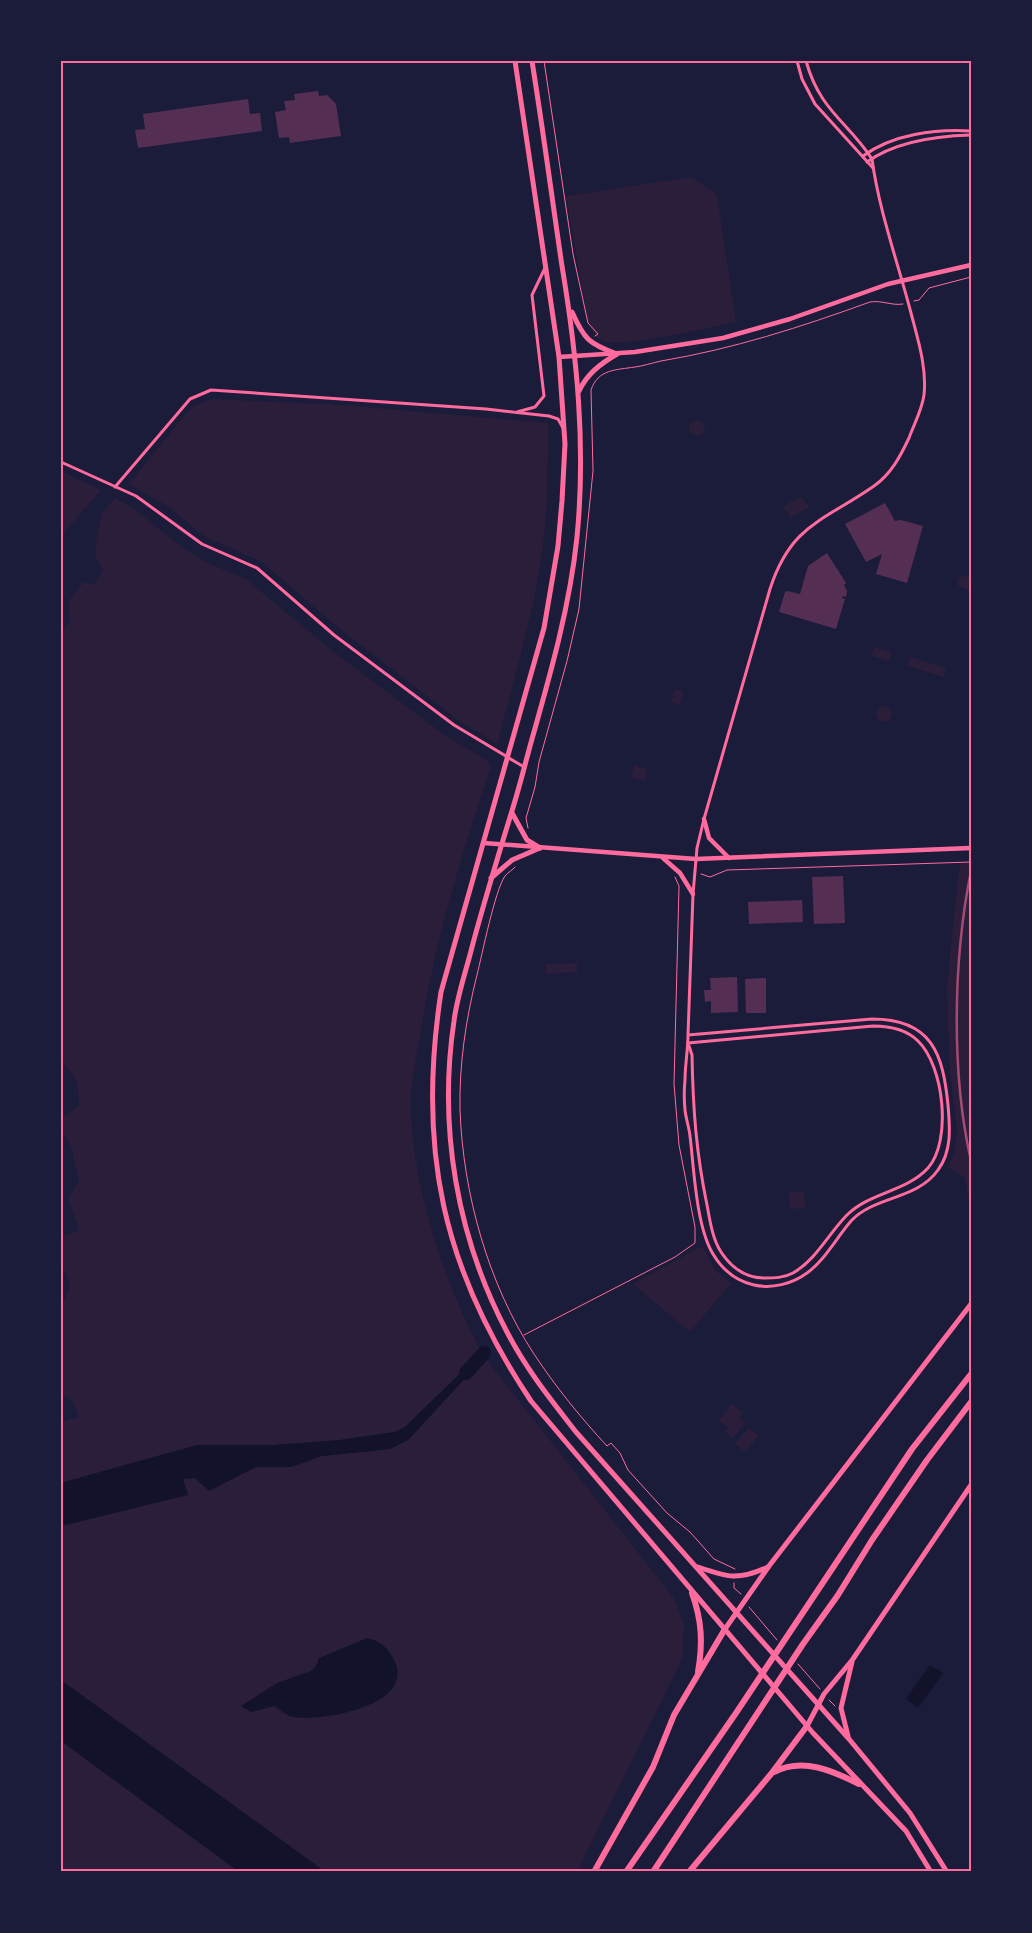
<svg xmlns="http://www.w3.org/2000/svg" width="1032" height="1933" viewBox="0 0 1032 1933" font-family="'Open Sans',sans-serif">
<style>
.green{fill:#2a1e3b}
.water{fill:#12122b}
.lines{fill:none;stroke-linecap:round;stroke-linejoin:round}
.river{stroke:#12122b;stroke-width:14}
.building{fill:#542f53}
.path{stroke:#ff6b9d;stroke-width:1}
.minor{stroke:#ff6b9d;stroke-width:3}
.tertiary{stroke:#ff6b9d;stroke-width:4.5}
.secondary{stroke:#ff6b9d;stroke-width:5}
.motorway{stroke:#ff6b9d;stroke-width:6}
.rail{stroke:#a44b75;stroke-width:2.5}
.neatline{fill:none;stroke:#ff6b9d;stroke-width:2}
</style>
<rect width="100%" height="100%" fill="#1b1b3a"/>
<g class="green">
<path d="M692,177L717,195L736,322C712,327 624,348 604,341C595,338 591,330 588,321L566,196Z"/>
<path d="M212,399L342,405L548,423C548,466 548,509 542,552C533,617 514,680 497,744L458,720L340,629L262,562L205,537L169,507L129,484L187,412L195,405Z"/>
<circle cx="697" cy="428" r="8"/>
<path d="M61,471L101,490L61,536Z"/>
<path d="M801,497L809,507L791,518L783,506Z"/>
<path d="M115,498L134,509L186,550L206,562L246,579L334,652L446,736L487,760L491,766C461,857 435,941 420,1036C416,1061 409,1089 411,1115C416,1198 444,1282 483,1355L673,1597L684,1623L683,1657L577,1872H61V1526L188,1494L183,1479L195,1478L209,1490L256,1467H290L322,1456L390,1449L408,1440L481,1361L477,1357L405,1427L395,1432L340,1440L274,1445H197L61,1483V1422L79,1417L73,1402L61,1393V1305C73,1288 69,1281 62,1265C59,1257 61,1245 61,1237L79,1230L68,1199L79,1181L71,1146L62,1130L61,1119L79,1105C78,1083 77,1077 61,1061V632L71,621C63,603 72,595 84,582L94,585L103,569L95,556L97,535L102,513Z"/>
<path d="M961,576L971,577V590L959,587L957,580Z"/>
<path d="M874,647L892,652L889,661L871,656Z"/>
<path d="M910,657L946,668L944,677L907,666Z"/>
<path d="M675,689L684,692L680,705L671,702Z"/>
<circle cx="884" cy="714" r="8"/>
<path d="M634,765L648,769L644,781L631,777Z"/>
<path d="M971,862V1207L964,1177L948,1167L955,1151L957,1130L949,1062L947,986L958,876L961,863Z"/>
<path d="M577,963V972L546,974V964Z"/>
<path d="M804,1191L805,1208L790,1209L789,1192Z"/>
<path d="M702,1246L715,1270L731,1283L690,1332L633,1284Z"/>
<path d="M732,1404L743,1413L739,1418L745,1424L733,1438L725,1431L728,1428L718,1420Z"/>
<path d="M749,1428L759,1436L745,1452L735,1443Z"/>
</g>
<g class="water">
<path d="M477,1357L481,1361L408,1440L390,1449L322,1456L291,1467H256L209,1491L195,1478L183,1479L188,1495L61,1526V1483L197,1445H274L340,1440L395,1432L405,1427Z"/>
<path d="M367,1638C380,1641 387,1647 393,1658C420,1705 322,1722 293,1717C287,1716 279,1709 274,1706L251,1712L241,1706L277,1683L311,1671L316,1666L319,1658Z"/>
<path d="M930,1665L943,1673L918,1708L906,1699Z"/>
<path d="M61,1680L323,1870L324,1872H239L61,1741Z"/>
</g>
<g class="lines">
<path class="river" d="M466,1373L484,1353"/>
</g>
<g class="building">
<path d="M318,91L319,96L327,95L336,104L341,136L290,143L289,137L279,138L275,112L286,110L284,101L295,100L294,94Z"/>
<path d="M248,99L250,114L260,113L262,131L138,148L135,130L145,129L143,114Z"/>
<path d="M885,503L895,521L901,520L923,526L907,583L876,574L882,554L866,562L845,524Z"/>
<path d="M827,553L846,583L844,585L847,591L846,597L843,596L842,598L845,599L836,629L779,612L785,592L787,591L800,594L808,566Z"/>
<path d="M843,876L845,923L814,924L812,877Z"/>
<path d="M802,900L803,922L749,924L748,902Z"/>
<path d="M737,977L738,1012L711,1013V1001L705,1002L704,990H711L710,978Z"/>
<path d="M766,978V1013H746L745,979Z"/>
</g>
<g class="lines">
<g class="path">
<path d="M544,61L573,254L588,323L598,334L595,336"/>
<path d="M914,301L919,300L929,288L971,277"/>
<path d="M528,828L526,818L535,787L539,762L567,661L579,609L593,471L591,390C598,369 616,370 635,367C643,366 652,363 661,361C733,349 801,327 870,302C882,300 892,306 903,304"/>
<path d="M515,867C513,870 508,872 505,876C495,890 482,955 477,975C466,1018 459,1065 460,1110C463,1193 488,1284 534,1354C555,1386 581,1418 607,1446L611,1443L620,1453L628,1470L667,1513L690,1532L714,1559L735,1569"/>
<path d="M701,874L710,877L727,870L971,862"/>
<path d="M524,1335L675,1257L695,1243V1227L679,1145L674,1084L679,886L675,877"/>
<path d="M734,1583V1588L741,1594"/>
<path d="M749,1607L777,1640"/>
<path d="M798,1664L820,1689"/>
<path d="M829,1700L835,1706"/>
</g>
<g class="minor">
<path d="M797,61L802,79L815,104L873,168"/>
<path d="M863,156C893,134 935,129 971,131"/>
<path d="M867,162C896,141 936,136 971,135"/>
<path d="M517,412L535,407L544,396L532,295L545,268"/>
<path d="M61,462L136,496L202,544L257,568L334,635L454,725L524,767"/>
<path d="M115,487L190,399L211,390L486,409L549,416L558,419L563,428"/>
<path d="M873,1026C888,1026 906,1029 918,1041C944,1066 952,1141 928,1168C906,1192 870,1192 847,1215C829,1233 816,1260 793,1273C784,1278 774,1278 764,1278C745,1278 731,1267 721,1252C712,1238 710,1220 707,1205C696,1152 693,1108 692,1055L688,1043Z"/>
<path d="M688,1035L872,1019C932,1019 943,1054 948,1105C950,1128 952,1151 938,1170C917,1200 874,1196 851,1221C837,1237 825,1260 807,1273C792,1284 772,1289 754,1285C736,1281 722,1269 713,1254C696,1226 694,1168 690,1136C689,1127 686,1119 685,1110C684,1100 684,1090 685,1080C685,1065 688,1050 688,1035L693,894L697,848L704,819L770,589C791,524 824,521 874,486C891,474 900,457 909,438C914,424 922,410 924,395C927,368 918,340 911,313C898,263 879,211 872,159C847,121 820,111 806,61"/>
</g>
<g class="tertiary">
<path d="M559,357L635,352L723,338L790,319L888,284L971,265"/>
<path d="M704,819L709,838L729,858"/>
<path d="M484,843L696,859L971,848"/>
<path d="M663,858L680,873L693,894"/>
</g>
<g class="secondary">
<path d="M515,61L559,357L565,444L562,501L558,546L544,628L441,992C417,1149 442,1268 531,1401L813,1733L906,1831L931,1872"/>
<path d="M532,61C543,130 552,198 562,266C577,356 586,446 577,537C570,605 551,672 532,739C525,764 519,789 511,814C497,860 483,905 471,951C465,974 457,997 454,1021C438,1128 457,1237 507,1332C526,1369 551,1400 576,1432L849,1739L910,1813L947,1872"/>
<path d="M572,312C584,339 589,344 617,354"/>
<path d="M579,391C587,374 600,364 617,354"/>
<path d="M512,813L527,840L540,848"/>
<path d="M491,878L512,860L540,848"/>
<path d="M698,1567C727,1577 738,1581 768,1567"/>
<path d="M725,1629L769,1566L971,1304"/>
<path d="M807,1726L824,1694L853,1659L971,1485"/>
<path d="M848,1736L841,1708L852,1662"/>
</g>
<g class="motorway">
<path d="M692,1593C702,1621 703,1643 698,1672"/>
<path d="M774,1772C803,1757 833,1771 859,1784"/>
<path d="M594,1872L653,1767L674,1715L725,1629"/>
<path d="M626,1872L736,1713L912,1449L971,1374"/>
<path d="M653,1872L803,1644L838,1595L872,1540L927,1460L971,1402"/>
<path d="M689,1872L771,1774L807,1726"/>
</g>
<path class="rail" d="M971,871C953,960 951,1073 971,1161"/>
</g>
<rect width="1032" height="1933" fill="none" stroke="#1b1b3a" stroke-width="125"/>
<rect x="62" y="62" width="908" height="1808" class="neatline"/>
</svg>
